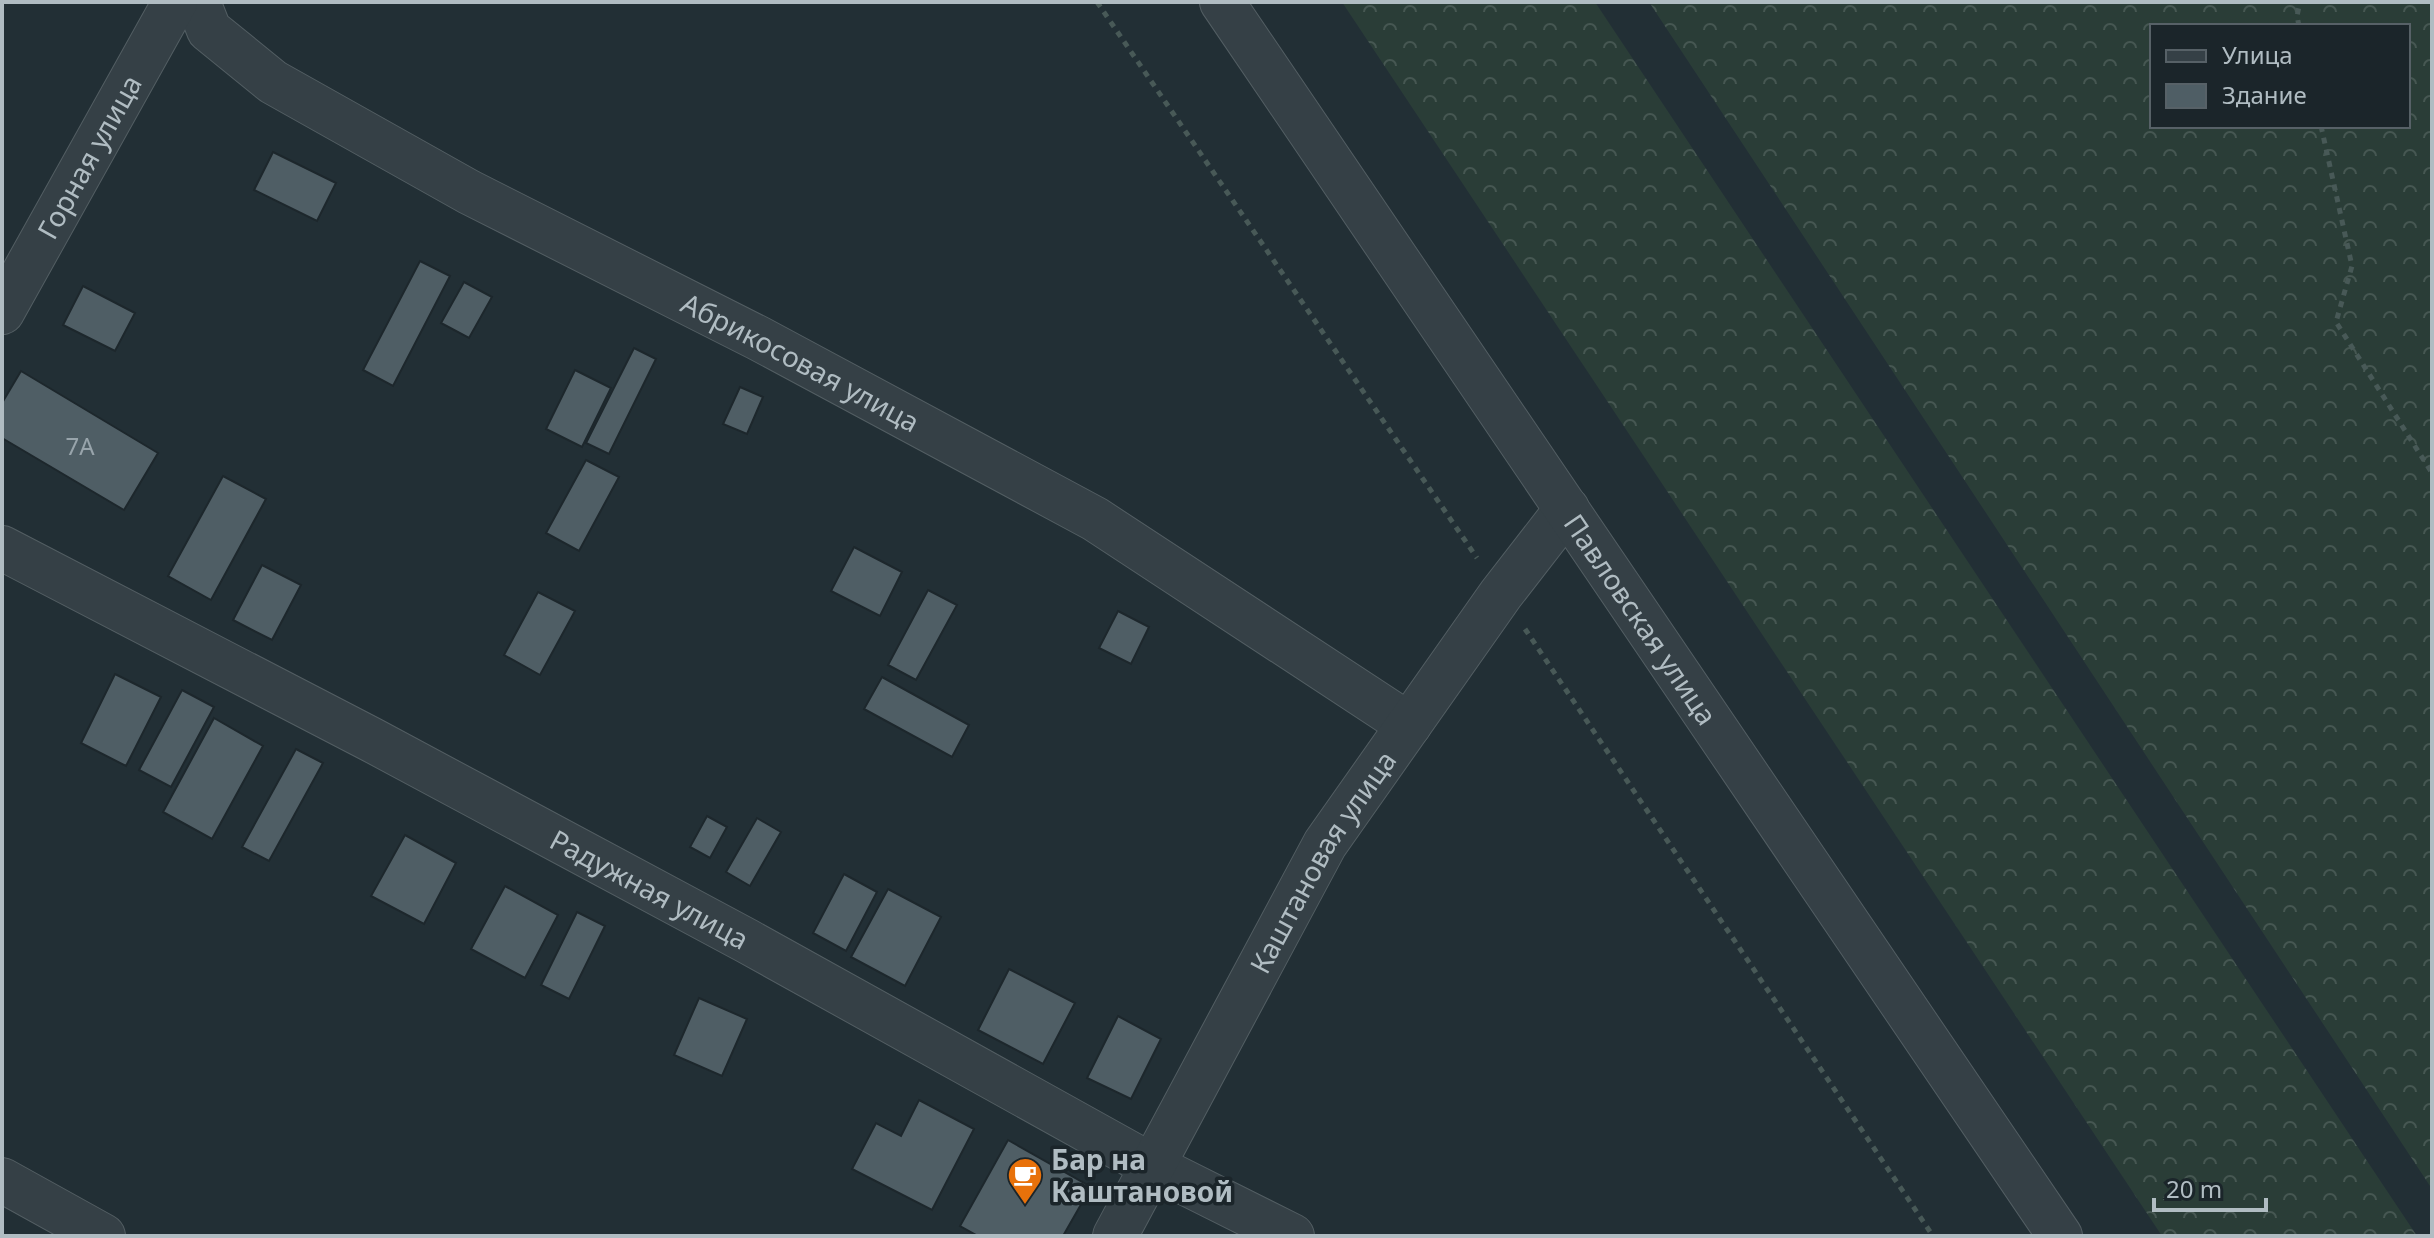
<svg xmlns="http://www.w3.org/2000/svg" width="2434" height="1238" viewBox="0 0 2434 1238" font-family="'Noto Sans',sans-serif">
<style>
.forest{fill:url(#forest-crowns);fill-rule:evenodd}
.building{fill:#4f5e65;stroke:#1d272c;stroke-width:2}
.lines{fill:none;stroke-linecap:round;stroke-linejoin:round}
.minor-casing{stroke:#535e63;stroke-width:46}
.tertiary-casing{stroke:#535e63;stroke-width:46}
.path{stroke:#485957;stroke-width:5;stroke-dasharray:6 6;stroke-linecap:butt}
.minor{stroke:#354046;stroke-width:44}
.tertiary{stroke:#354046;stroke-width:44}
.labels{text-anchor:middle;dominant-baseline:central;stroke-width:7;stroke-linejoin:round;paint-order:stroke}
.number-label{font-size:24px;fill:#98a4ab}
.street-label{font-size:28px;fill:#b0bcc2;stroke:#1b252a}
.poi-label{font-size:28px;font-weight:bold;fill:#b0bcc2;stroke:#1b252a;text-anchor:start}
</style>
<defs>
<pattern id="forest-crowns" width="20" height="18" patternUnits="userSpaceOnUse" patternTransform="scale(2)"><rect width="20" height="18" fill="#2a3d37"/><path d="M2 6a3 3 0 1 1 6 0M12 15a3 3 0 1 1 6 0" fill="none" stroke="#465752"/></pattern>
</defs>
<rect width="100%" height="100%" fill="#222f35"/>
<g class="forest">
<path d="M1342,2H1595L2417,1236H2162Z"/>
<path d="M1649,2H2432V1189ZM2152,26H2408V126H2152Z"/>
</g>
<g class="building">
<path d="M273,152L336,183L317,221L254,190Z"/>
<path d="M420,261L450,276L393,386L363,370Z"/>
<path d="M464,282L492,297L469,338L441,323Z"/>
<path d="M83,286L135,313L115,351L63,325Z"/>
<path d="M634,348L656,359L609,454L586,443Z"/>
<path d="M575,370L611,388L582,447L546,429Z"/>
<path d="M21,371L158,453L124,510L2,438V403Z"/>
<path d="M740,387L763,397L747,434L723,424Z"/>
<path d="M586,460L619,477L579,551L546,533Z"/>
<path d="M223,476L266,499L211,600L168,576Z"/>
<path d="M854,547L902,572L880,616L831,591Z"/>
<path d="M262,565L301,585L272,640L233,620Z"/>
<path d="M928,590L957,605L916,680L888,665Z"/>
<path d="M538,592L575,611L540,675L504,655Z"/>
<path d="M1118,611L1149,627L1131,664L1099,648Z"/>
<path d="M115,674L161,697L126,766L81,743Z"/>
<path d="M882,677L969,725L952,757L864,709Z"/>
<path d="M182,690L214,707L171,787L139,770Z"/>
<path d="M214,718L263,746L212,839L163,812Z"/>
<path d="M296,749L323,763L269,861L242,847Z"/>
<path d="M707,816L727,827L710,858L690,847Z"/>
<path d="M757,818L781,832L750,886L726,872Z"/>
<path d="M405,835L456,863L424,924L371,896Z"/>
<path d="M844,874L877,892L846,951L813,933Z"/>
<path d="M505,886L558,915L525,978L471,949Z"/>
<path d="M888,889L941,917L905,986L851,957Z"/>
<path d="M577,912L605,926L569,999L541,985Z"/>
<path d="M1009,969L1075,1003L1043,1064L978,1030Z"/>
<path d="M699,998L747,1019L722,1076L674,1055Z"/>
<path d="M1118,1016L1161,1039L1131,1099L1087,1078Z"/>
<path d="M919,1100L974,1129L932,1210L852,1169L876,1123L901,1136Z"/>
<path d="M1008,1140L1091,1187L1063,1236H978L960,1226Z"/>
</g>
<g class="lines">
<g class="minor-casing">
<g id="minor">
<path id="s1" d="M198,2L209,30L273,82L469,192L758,338L1095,519L1409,725"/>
<path id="s2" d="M2,312L175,2"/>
<path id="s3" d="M2,548L372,740L747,941L1152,1166L1292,1236"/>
<path d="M2,1180L103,1236"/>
<path id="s4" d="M1115,1236L1325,844L1501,594L1567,509"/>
</g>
</g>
<g class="tertiary-casing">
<g id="tertiary">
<path id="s5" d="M1222,2L2060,1236"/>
</g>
</g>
<g class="path">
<path d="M1097,2L1477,558"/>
<path d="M2299,26L2297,16L2300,2"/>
<path d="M2321,126L2352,266L2336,322L2432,473"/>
<path d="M1525,629L1933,1236"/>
</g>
<use href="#minor" class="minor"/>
<use href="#tertiary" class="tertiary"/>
</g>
<defs>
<g id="cafe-pin" transform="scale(1.8)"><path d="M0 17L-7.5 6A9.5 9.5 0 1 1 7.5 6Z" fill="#e8710a" stroke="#1b252a"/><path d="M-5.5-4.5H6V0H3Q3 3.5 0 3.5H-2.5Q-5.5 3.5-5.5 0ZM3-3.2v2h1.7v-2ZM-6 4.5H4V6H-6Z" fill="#fff"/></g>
</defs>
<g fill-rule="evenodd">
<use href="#cafe-pin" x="1025" y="1175"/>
</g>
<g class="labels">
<g class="number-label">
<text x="80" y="445">7А</text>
</g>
<g class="street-label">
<text stroke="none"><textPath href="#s2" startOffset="178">Горная улица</textPath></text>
<text stroke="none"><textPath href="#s1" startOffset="710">Абрикосовая улица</textPath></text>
<text stroke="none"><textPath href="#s5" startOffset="746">Павловская улица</textPath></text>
<text stroke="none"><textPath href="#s4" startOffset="428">Каштановая улица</textPath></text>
<text stroke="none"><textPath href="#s3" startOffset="732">Радужная улица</textPath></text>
</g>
<g class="poi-label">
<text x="1051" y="1159">Бар на<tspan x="1051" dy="32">Каштановой</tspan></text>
</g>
</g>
<rect width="2434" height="1238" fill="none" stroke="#b0bcc2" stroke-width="8"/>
<rect x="2150" y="24" width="260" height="104" fill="#1b252a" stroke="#576167" stroke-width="2"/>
<rect x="2166" y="50" width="40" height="12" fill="#354046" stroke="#576167" stroke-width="2"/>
<text x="2222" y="64" font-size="24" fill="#b0bcc2">Улица</text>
<rect x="2166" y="84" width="40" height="24" fill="#4f5e65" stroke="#576167" stroke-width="2"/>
<text x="2222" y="104" font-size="24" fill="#b0bcc2">Здание</text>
<path d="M2154 1198v12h112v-12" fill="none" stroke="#b0bcc2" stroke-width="4"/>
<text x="2166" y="1198" font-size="24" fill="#b0bcc2" stroke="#1b252a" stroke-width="6" paint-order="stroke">20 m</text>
</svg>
